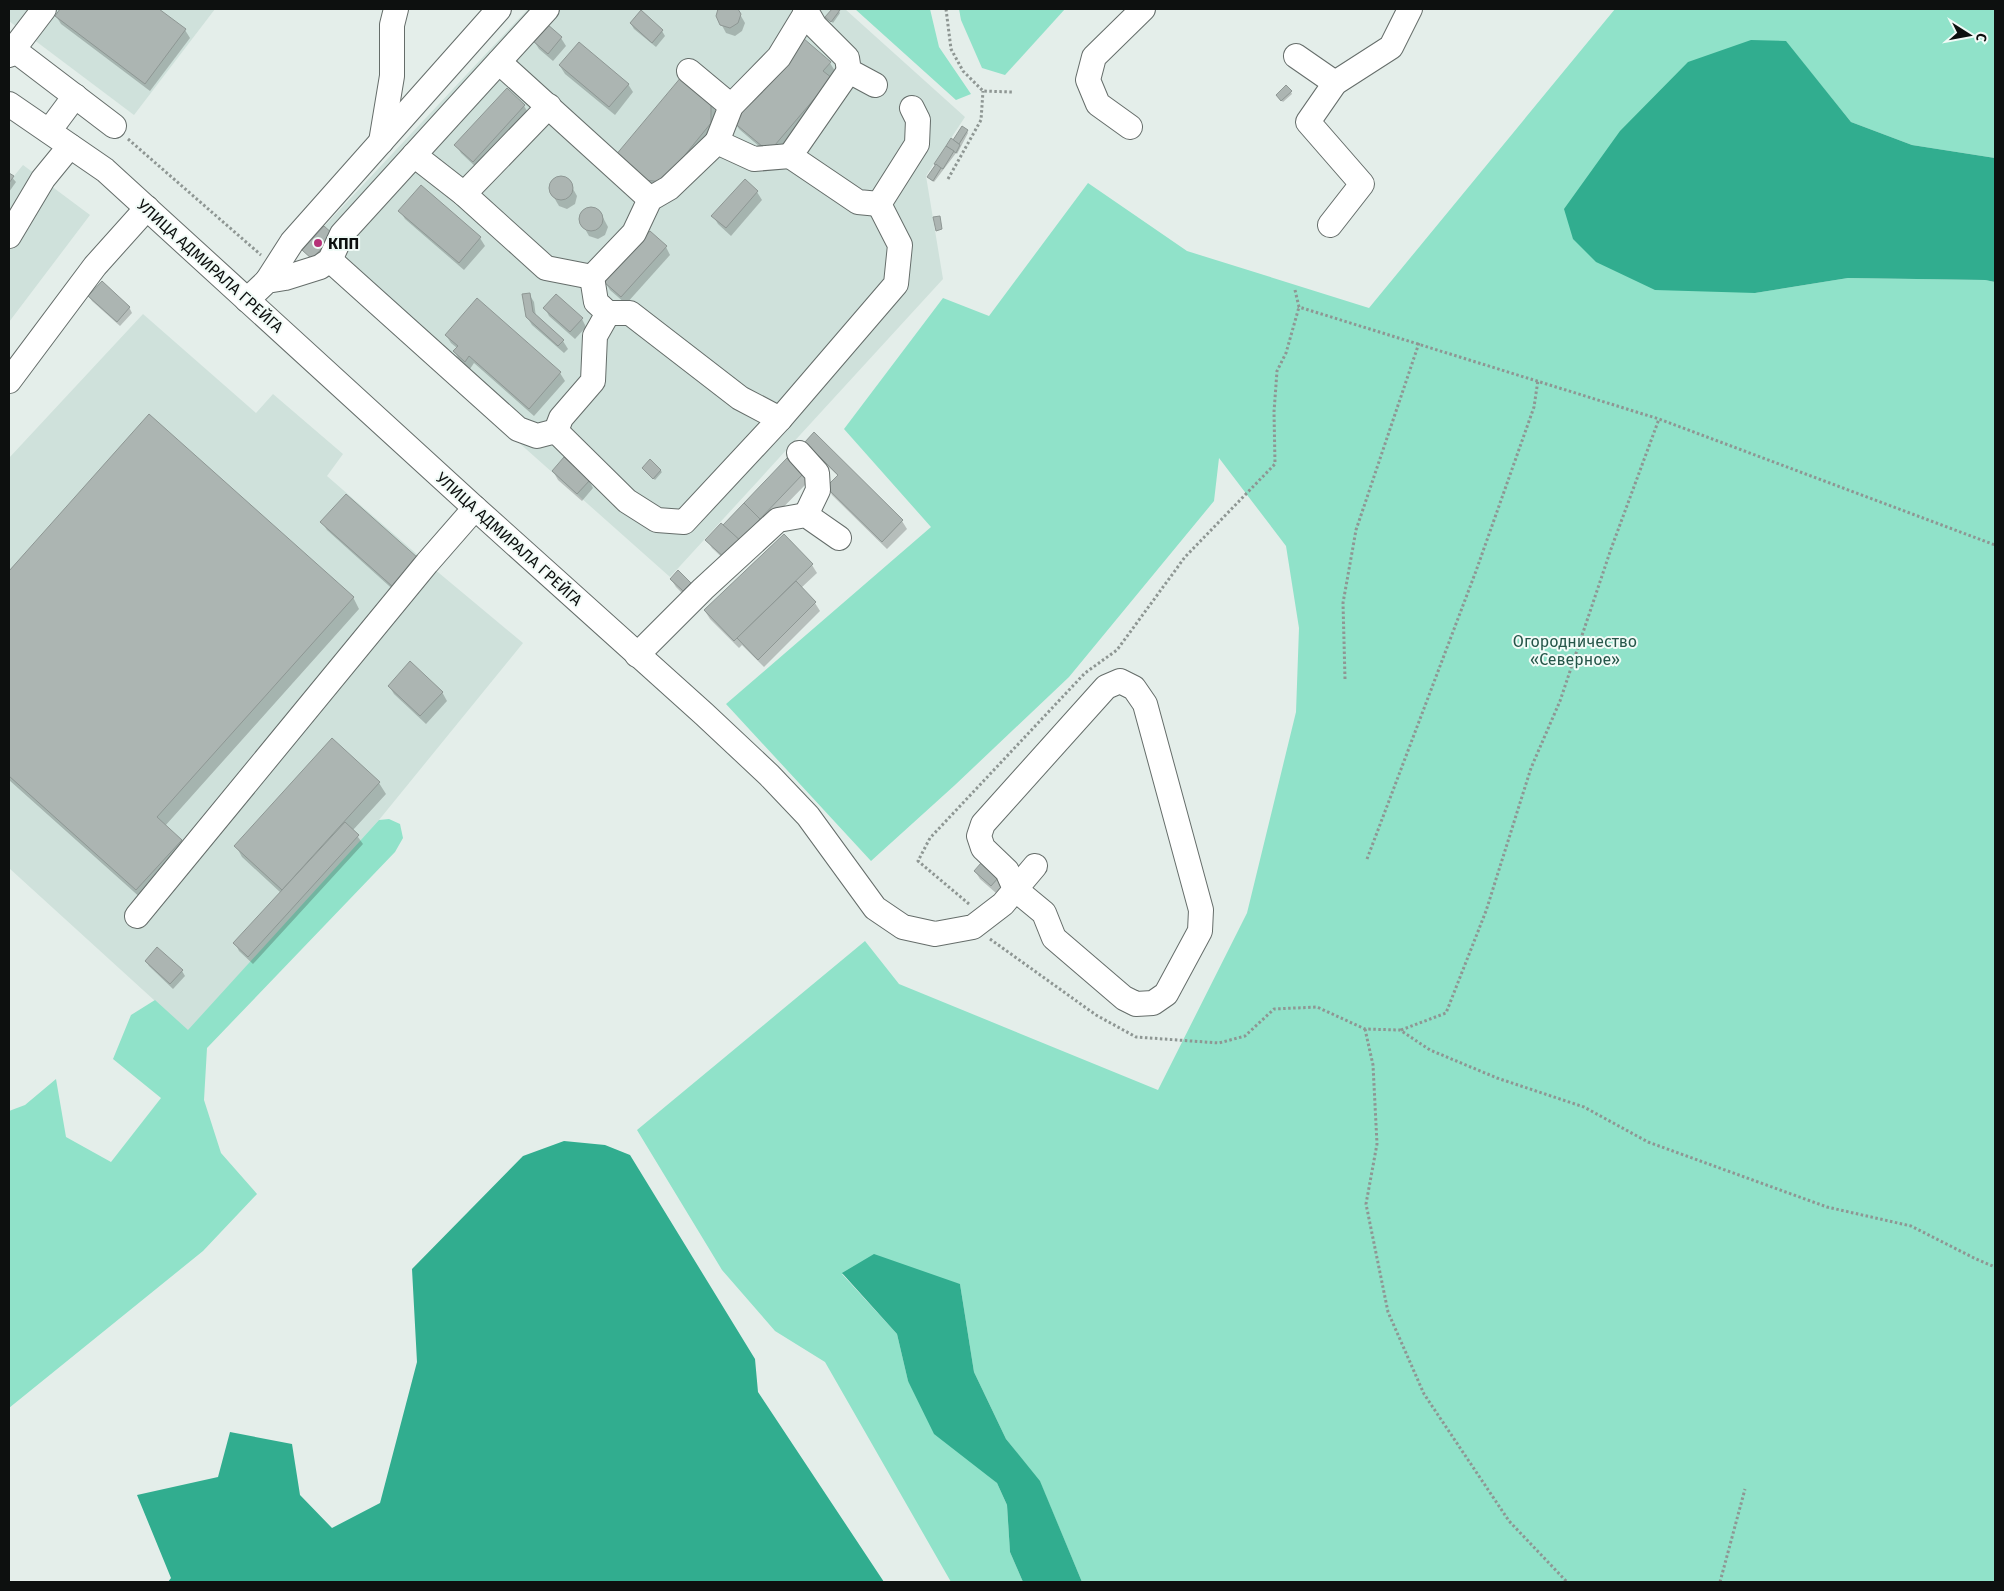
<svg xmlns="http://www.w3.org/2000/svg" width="2004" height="1591" viewBox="0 0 2004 1591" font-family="'Fira Sans',sans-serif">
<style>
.built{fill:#cfe1db}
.green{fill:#90e2c9}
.water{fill:#31ad8f}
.shadow{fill:#0003}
.building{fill:#acb5b2;stroke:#8e9794}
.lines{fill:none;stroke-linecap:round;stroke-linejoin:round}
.minor-casing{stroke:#656d6a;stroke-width:26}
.path{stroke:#8e9693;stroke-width:3;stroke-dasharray:2.5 2.5;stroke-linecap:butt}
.minor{stroke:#fff;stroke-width:24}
.poi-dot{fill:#b63178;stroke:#f1fbf7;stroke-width:2}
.labels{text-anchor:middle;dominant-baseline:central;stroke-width:4;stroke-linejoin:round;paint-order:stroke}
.poi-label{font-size:16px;font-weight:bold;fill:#0d100f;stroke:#f1fbf7;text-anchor:start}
.street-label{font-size:16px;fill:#0d100f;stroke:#f1fbf7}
.park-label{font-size:16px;fill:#255649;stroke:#f1fbf7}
</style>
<rect width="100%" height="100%" fill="#e4eeea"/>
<g class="built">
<path d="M9,9H215L134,115L9,21Z"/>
<path d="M528,9H845L965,117L926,176L943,279L670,577L302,250Z"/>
<path d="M23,165L90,215L9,322V173L14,176Z"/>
<path d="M143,314L256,413L273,394L343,454L327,476L427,563L523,643L379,820L188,1031L9,868V458Z"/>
</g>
<g class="green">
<path d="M855,9H930L939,47L971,94L956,100Z"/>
<path d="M959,9H1065L1005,75L982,68L961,20Z"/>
<path d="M1615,9H1995V158L1912,145L1851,122L1786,42L1755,293L1848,278L1985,280L1995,282V1582H1082L1040,1482L1006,1439L974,1372L960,1284L842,1274L897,1334L908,1381L978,1466L997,1483L1007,1505L1010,1552L1023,1582H951L825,1362L775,1331L722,1270L637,1130L865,941L899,984L1158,1090L1247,913L1296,712L1299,628L1286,546L1219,458L1214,501L1069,677L955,785L871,861L726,704L931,527L844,429L943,298L989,316L1088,183L1187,251L1369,308Z"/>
<path d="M389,819L400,824L403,838L395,852L207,1048L204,1100L221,1153L257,1194L203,1251L9,1408V1111L25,1105L56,1079L66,1137L111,1162L161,1098L113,1059L131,1015L155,1000L188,1030L379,820Z"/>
</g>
<g class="water">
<path d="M1751,40L1786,41L1851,122L1912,145L1995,158V282L1985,280L1848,278L1755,293L1655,290L1596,262L1573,239L1564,209L1620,131L1688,62Z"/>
<path d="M564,1141L605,1145L630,1155L755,1359L758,1392L884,1582H168L171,1578L137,1495L218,1477L230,1432L292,1444L300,1495L332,1528L380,1503L417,1362L412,1269L523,1156Z"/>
<path d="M874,1254L960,1284L974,1372L1006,1439L1040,1481L1082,1582H1023L1010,1552L1007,1505L997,1483L934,1434L908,1381L897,1334L842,1273Z"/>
</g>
<g class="shadow">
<path d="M62,9H157L185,30L190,38L150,91L61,24L56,16Z"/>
<path d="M720,9H737L745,23L742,31L735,36L726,33L717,16Z"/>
<path d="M834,9H837L840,13L833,23L827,17Z"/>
<path d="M641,12L662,31L665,36L656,47L634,29L631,24Z"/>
<path d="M547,26L561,38L566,46L553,61L539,49L534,41Z"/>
<path d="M830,63L835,71L829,77L831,79L774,159L739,129L734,121Z"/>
<path d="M560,66L628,84L633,92L615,115L565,74Z"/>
<path d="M507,90L524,106L529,114L478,169L461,153L456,145Z"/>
<path d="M1291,92L1292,94L1283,102L1278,97Z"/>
<path d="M710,102L715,110V132L649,188L621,164Z"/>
<path d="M967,131L968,133L957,154L956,153L934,182L930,179L929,177L953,141Z"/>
<path d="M9,174L16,182L9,192Z"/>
<path d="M559,177L568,180L577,196L575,204L567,209L559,206L549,189L552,181Z"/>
<path d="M421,186L480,238L485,246L464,270L405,219L400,211Z"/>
<path d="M757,192L762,200L731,236L718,224L713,216Z"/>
<path d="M590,208L599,210L608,227L605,235L598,239L589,236L580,220L583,212Z"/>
<path d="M336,241L315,263L304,250Z"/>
<path d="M666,247L670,255L626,304L610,290L605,282Z"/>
<path d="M529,294L534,302L536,317L563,341L568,349L564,353L532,325L527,317Z"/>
<path d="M89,296L129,307L132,313L120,326L92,301Z"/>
<path d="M545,308L582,319L586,327L575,339L549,316Z"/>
<path d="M446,335L560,373L565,381L534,416L474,363L470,369L459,360L455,352L457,348L451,343Z"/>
<path d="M149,415L353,597L359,609L165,826L181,840L187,851L143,900L9,780V573Z"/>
<path d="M814,434L902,521L907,529L887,549L832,495L828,487L838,476L811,450L807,442Z"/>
<path d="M644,470H660L662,472L655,480Z"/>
<path d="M553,471L589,480L593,488L582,501L558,480Z"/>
<path d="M802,474L807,483L765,526L731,566L712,548L707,540L723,527Z"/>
<path d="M346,495L398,594L327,530L322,522Z"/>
<path d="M784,535L812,565L817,573L801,588L815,603L820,611L764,667L742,645L739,648L710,619L705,611Z"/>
<path d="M671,579L690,583L695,592L688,599L676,587Z"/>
<path d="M389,686L442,692L447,701L426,724L394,694Z"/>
<path d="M332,740L379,783L386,794L353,830L363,844L253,964L239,951L235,943L281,893L242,857L236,846Z"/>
<path d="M975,871L997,879L1001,887L996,893L980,879Z"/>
<path d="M146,961L182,971L185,976L173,989L149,966Z"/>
</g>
<g class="building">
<path d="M60,9H159L186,29L145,84L55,16Z"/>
<path d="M718,9H738L741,14L738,23L730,28L720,25L716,16Z"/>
<path d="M832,9L840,10L831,22L825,17Z"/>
<path d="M641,10L663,30L652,43L630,23Z"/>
<path d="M547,24L562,37L548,54L533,41Z"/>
<path d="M803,38L831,62L823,71L832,78L769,152L732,121Z"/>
<path d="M579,42L629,84L609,107L559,65Z"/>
<path d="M682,76L711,101V123L663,182L644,180L615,156Z"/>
<path d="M1286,85L1292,91L1281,101L1276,95Z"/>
<path d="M507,88L525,105L473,162L454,145Z"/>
<path d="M962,126L968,130L959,144L953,140Z"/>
<path d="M951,138L960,145L956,153L946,146Z"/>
<path d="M946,146L954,151L943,169L934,164Z"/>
<path d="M936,164L941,168L933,181L927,177Z"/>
<path d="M9,173L14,176L9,183Z"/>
<circle cx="561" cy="188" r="12"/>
<path d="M745,179L758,191L726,228L711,216Z"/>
<path d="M421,185L481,237L459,263L398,211Z"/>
<circle cx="591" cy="219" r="12"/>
<path d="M940,216L942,229L936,231L933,217Z"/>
<path d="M324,226L334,235L312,259L302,250Z"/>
<path d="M650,231L667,246L621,297L604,282Z"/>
<path d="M102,281L130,307L117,322L88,296Z"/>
<path d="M530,293L533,312L564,340L558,346L526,317L522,294Z"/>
<path d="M556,294L583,318L570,332L543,308Z"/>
<path d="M477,298L561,372L529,409L469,356L465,362L453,351L458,346L445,335Z"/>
<path d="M149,414L354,597L157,817L182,840L136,890L9,776V571Z"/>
<path d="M814,432L903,520L882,542L826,487L838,475L805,442Z"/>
<path d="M564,457L590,480L577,494L552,471Z"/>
<path d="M787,458L803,474L760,519L744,503Z"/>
<path d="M650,459L661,470L653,479L642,468Z"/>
<path d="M346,494L418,558L393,587L320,522Z"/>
<path d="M744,503L760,519L739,540L723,525Z"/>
<path d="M721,523L742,542L726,559L705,540Z"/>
<path d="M784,534L813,564L734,641L704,610Z"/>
<path d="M678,570L691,583L683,591L670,579Z"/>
<path d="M796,581L816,602L758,660L737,638Z"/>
<path d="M410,661L443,692L420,716L388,686Z"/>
<path d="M332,738L380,782L282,890L234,846Z"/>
<path d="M345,822L359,835L248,957L233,943Z"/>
<path d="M981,863L998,878L991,886L974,871Z"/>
<path d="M157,947L183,970L170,984L145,961Z"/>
</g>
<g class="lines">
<g class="minor-casing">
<g id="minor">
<path d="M805,9L815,26L847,58L849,71L875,85"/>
<path d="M9,46L114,126"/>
<path d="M9,55L44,9"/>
<path d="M1296,56L1335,83"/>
<path d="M499,62L650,199"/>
<path d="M689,71L731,106"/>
<path d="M849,71L790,156L858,202L879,204L917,144L918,120L912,108"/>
<path d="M9,104L105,170L475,508L704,714L769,775L808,816L875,908L903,927L935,934L973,927L1003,904L1035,866"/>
<path d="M1130,127L1098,104L1088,80L1094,57L1143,9"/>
<path d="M49,131L75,96"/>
<path d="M381,142L392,76V25L396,9"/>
<path d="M717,142L731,106L779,57L807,11"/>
<path d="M414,155L464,194L546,268L592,277L634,233L650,199L669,188L717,142L754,159L790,156"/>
<path d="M464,194L549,106"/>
<path d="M1330,225L1362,184L1308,122L1335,83L1391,47L1410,9"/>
<path d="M9,236L43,179L70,146"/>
<path d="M330,260L518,429L537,436L556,431L627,501L657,520L684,522L780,419L896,284L900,245L879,204"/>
<path d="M267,281L292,242L499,9"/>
<path d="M247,300L267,281L285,278L320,267L330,260L342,234L547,9"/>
<path d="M608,313H630L740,398L780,419"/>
<path d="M9,381L95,266L147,208"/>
<path d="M556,431L561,418L593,381L595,336L608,313L596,302L592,277"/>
<path d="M799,453L817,473L818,490L806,515"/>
<path d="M637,655L703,589L778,520L806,515L839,538"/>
<path d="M1120,681L1134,688L1145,704L1201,910L1200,931L1166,994L1153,1003L1136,1004L1124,998L1054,938L1044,913L1015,889L1007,871L983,848L979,836L983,824L1106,687Z"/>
<path d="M137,916L427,563L475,508"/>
</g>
</g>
<g class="path">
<path d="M946,9L951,49L963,71L983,91L1012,92"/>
<path d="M128,139L261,255"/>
<path d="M948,179L981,120L983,91"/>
<path d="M1295,290L1299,307L1659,419"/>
<path d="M1345,679L1343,603L1356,530L1419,343"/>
<path d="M1367,859L1476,571L1534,407L1538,380"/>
<path d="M969,904L918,861L930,838L1085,673L1117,650L1185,557L1275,464L1274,412L1277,371L1286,353L1299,307"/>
<path d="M990,939L1096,1015L1136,1037L1219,1043L1245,1036L1274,1009L1317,1007L1365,1029L1400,1030L1430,1050L1497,1078L1584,1107L1648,1142L1827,1207L1911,1226L1976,1259L1995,1267"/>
<path d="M1365,1029L1373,1065L1377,1144L1366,1204L1388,1312L1424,1394L1509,1521L1567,1582"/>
<path d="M1401,1030L1446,1013L1486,911L1531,768L1560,701L1611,549L1659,419L1995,545"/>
<path d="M1720,1582L1745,1489"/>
</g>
<use href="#minor" class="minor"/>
</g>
<circle class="poi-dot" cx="318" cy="243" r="5"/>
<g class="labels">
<g class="poi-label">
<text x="328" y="243">КПП</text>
</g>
<g class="street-label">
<text transform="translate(210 266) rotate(42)">УЛИЦА АДМИРАЛА ГРЕЙГА</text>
<text transform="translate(509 539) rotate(42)">УЛИЦА АДМИРАЛА ГРЕЙГА</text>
</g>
<g class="park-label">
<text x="1575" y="641">Огородничество<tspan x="1575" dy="18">«Северное»</tspan></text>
</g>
</g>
<rect width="2004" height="1591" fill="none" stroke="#0d100f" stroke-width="20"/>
<g transform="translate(1969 35) rotate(101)" stroke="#f1fbf7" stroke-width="4" paint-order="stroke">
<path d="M0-4L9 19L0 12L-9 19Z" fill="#0d100f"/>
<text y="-8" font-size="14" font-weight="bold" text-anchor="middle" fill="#0d100f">С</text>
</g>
</svg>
